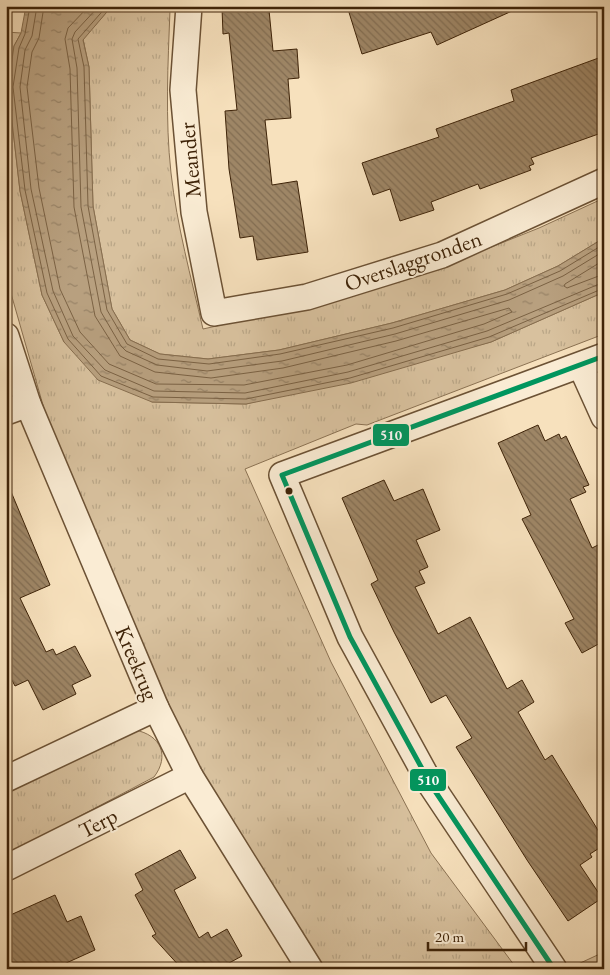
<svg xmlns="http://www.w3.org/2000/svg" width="610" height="975" viewBox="0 0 610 975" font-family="'EB Garamond',serif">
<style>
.grass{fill:url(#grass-tufts);stroke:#8b7253}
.water{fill:url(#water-ripples);stroke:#876e4f}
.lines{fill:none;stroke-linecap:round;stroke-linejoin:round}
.shore{stroke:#7b6244;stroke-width:1}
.building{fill:url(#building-back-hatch);stroke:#3e2308}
.minor-casing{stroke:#6c5235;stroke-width:28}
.minor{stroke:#faecd4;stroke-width:25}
.bus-1-casing{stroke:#faecd4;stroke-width:9}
.bus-1{stroke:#00965e;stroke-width:5}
.bus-dot{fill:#3e2308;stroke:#faecd4;stroke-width:2}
.labels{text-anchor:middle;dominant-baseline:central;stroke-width:4;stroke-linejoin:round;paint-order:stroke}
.street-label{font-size:22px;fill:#3e2308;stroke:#faecd4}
.line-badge{stroke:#faecd4;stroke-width:2}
.badge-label{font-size:14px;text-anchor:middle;font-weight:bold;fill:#fff}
</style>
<defs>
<pattern id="grass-tufts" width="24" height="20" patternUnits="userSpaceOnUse" patternTransform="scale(1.25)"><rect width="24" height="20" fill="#d8c19e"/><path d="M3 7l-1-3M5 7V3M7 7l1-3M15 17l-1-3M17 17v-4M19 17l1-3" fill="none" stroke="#baa687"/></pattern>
<pattern id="water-ripples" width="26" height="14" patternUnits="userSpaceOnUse" patternTransform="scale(1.25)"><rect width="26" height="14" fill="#b8a07f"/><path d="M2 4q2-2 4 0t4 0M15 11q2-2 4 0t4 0" fill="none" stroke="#978266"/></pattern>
<pattern id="building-back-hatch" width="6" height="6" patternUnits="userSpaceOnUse" patternTransform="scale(1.25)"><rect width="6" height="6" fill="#9e8666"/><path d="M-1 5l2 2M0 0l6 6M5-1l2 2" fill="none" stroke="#826d52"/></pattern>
</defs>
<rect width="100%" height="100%" fill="#f7e1bd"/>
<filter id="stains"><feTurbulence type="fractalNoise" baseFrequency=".004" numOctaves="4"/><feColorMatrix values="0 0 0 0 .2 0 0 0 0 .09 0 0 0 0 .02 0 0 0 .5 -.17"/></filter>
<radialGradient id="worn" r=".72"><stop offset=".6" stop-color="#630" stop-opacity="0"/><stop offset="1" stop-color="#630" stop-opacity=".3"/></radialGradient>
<g class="grass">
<path d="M112,6H167L170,10C168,63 165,119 171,173C177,226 191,277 203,329L297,308L449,264L539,228L604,198V238L558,266L505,290L392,323L279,350L208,359L160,354L130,340L112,309L93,206L89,67L83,39Z"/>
<path d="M6,32L21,33L14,46L8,87L20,191L42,295L64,342L152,402L246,404L491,342L604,292V334L367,425L356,424L245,469L331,662L431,853L517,969H317L163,723L59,461L6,276Z"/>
<path d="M135,730C161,735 170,756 154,777L6,855V789Z"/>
<path d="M604,952V969H579L576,965Z"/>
</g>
<path class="water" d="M26,6H112L83,40L89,67L93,206L112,309L130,340L160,354L208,359L279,350L392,323L505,290L558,266L604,238V292L491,342L351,383L246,404L152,402L98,380L64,342L42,295L20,191L8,87L14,46L21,33Z"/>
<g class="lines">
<g class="shore">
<path d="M30,6L25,34L19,48L13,87L25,190L47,293L68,339L101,376L153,397L246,399L350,378L489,337L604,288"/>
<path d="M37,6L32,36L25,50L20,87L31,189L53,291L73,336L105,370L154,391L245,393L348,372L487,331L604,282"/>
<path d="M44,6L39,38L32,52L27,87L39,188L60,289L80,332L109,364L156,384L244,385L347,365L484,324L512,312L509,308L396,341L283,368L211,378L155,372L120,356L95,316L74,207L70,69L65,39L68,28L89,6"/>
<path d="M99,6L75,32L72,39L77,68L81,207L101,312L121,346L126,351L157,365L207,371L282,361L395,334L509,300L563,276L604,251"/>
<path d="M107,6L78,39L84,67L88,206L107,310L127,344L158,359L209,364L280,354L393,328L507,294L560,271L604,244"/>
<path d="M604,260L565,284L564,286L567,288L604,274"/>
</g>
</g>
<g class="building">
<path d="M247,6V12L269,10L273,51L297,49L299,78L288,79L291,118L265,120L272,185L297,181L308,252L257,260L253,236L240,238L229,169L225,111L237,110L229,33L223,34L222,8Z"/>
<path d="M347,6H523L437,45L431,32L362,54Z"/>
<path d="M604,56V132L531,158L534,164L529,166L531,170L480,189L478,184L431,202L434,210L400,221L390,189L373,195L362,163L439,137L436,129L514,101L511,90Z"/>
<path d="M538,425L545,441L559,434L561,439L566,436L589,485L583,487L586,492L570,499L592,548L604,542V641L582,653L565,623L574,619L522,519L531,515L498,443Z"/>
<path d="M384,480L394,501L423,489L440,530L416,540L428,567L419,571L425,583L415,587L438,634L470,617L507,689L522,680L534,702L518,712L545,760L552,755L604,840V845L590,854L592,857L580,865L602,898L568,921L527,860L456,747L472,738L446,695L431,703L394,632L371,584L378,580L342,498Z"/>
<path d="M7,482L50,585L20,598L46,652L53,649L56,655L75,646L91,676L72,685L76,694L43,710L28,680L15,686L6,669Z"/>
<path d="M180,850L196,878L174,890L199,938L208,932L211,938L227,929L242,956L218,969H182L152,936L156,934L135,895L143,890L135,874Z"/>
<path d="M55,895L67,922L81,916L95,950L53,969H6V917Z"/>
</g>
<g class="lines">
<g class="minor-casing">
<g id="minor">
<path d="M189,6L183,90L194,212L214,313L307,297L442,255L604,181"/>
<path d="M6,336L28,404L156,708L190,776L310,969"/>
<path d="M581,366L604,417"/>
<path d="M6,412L28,404"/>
<path d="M6,779L156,708"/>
<path d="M6,868L190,776"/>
<path d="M554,969L431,785L350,637L282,475L604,356"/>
</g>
</g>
<use href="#minor" class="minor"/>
<g class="bus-1-casing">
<path id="bus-1" d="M554,969L431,785L350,637L282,475L604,356"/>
</g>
<use href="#bus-1" class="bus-1"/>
</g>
<circle class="bus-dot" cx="289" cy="491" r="4.5"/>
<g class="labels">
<g class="street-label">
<text transform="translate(190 160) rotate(-95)">Meander</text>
<text transform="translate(413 261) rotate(-19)">Overslaggronden</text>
<text transform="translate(137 663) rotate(67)">Kreekrug</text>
<text transform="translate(98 823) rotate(-27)">Terp</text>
</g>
</g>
<g class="line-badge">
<rect x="372" y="423" width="38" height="24" rx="5" fill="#00965e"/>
<rect x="409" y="768" width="38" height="24" rx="5" fill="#00965e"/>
</g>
<g class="badge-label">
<text x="391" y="440">510</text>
<text x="428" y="785">510</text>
</g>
<rect width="610" height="975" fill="none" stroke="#f7e1bd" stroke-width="25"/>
<rect x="8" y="8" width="595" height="960" fill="none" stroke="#3e2308" stroke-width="2.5"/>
<rect x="12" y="12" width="585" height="950" fill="none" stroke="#3e2308"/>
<path d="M428 942v8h98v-8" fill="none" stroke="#3e2308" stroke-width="2.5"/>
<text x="435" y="942" font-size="15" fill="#3e2308" stroke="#faecd4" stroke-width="4" paint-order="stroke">20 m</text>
<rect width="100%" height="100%" filter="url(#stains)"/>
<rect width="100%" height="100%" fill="url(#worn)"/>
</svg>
